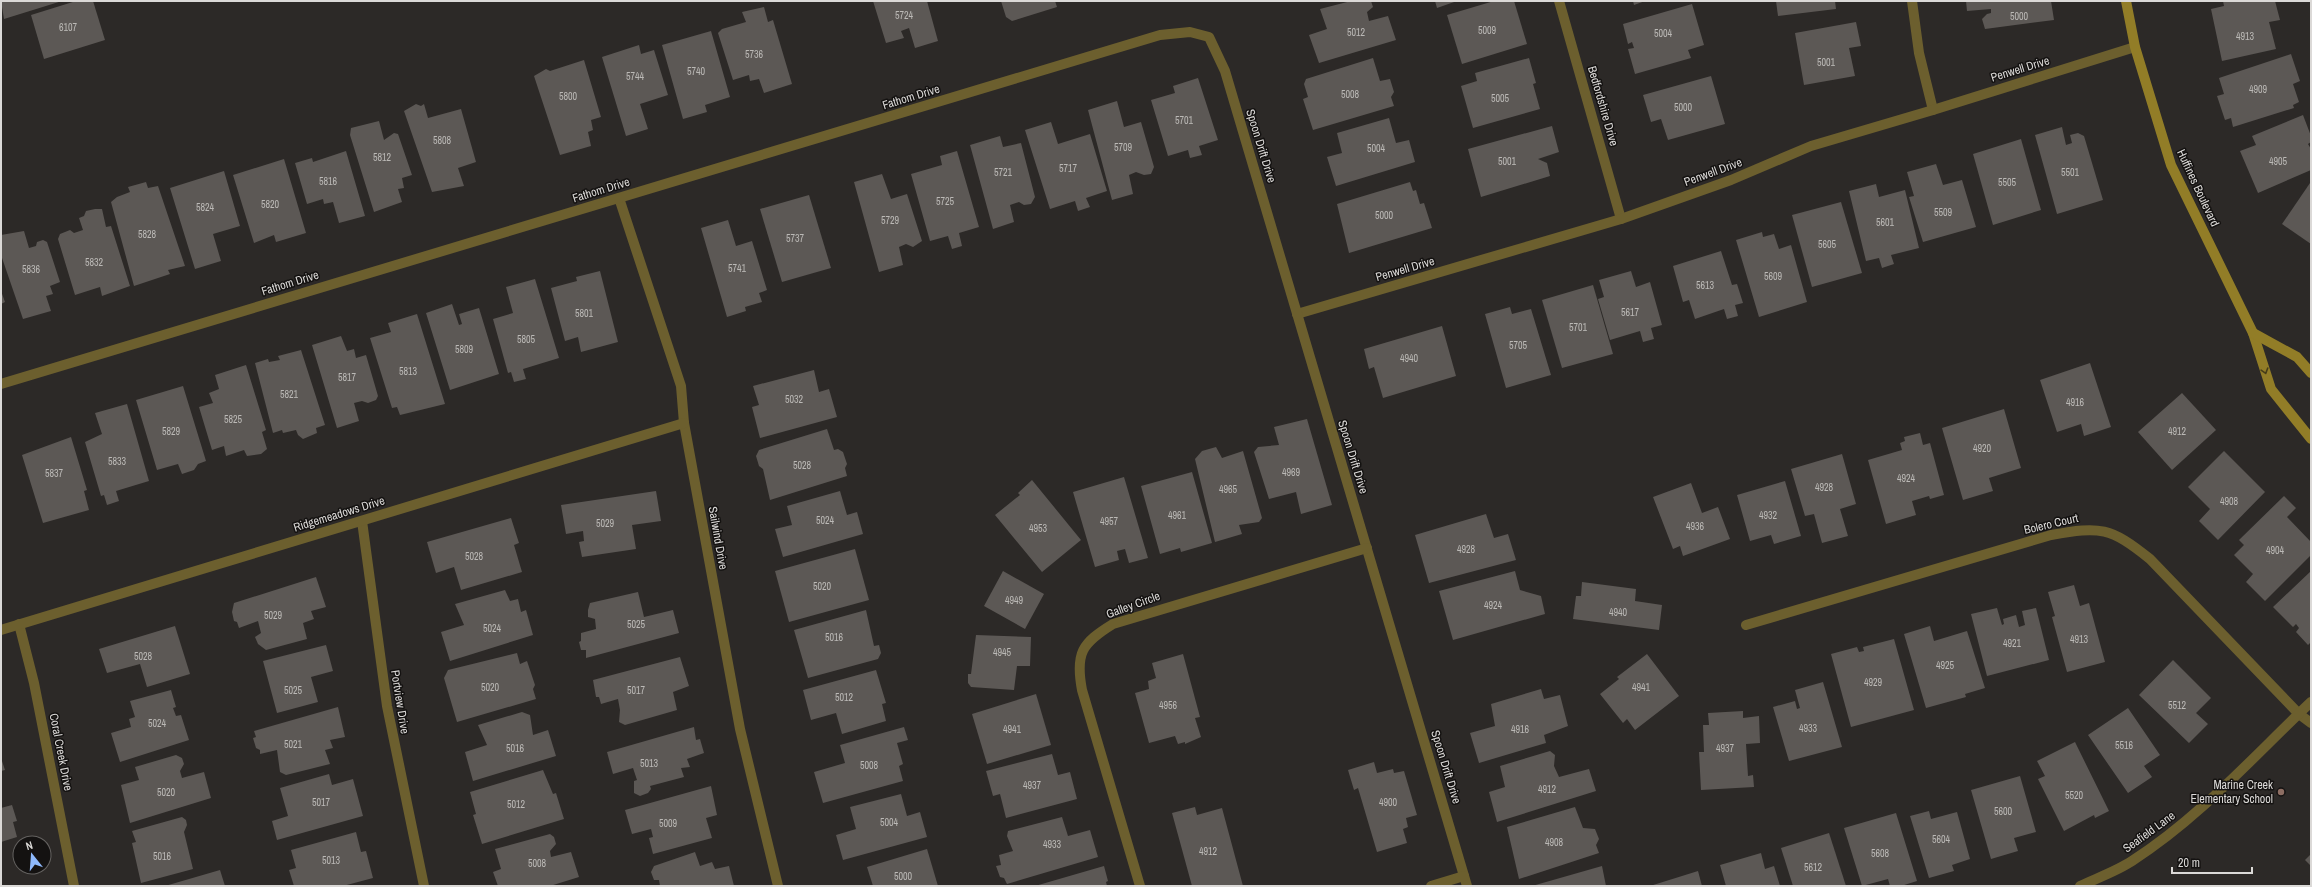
<svg xmlns="http://www.w3.org/2000/svg" width="2312" height="887" viewBox="0 0 2312 887" font-family="'Archivo Narrow',sans-serif">
<style>
.building{fill:#5c5855}
.lines{fill:none;stroke-linecap:round;stroke-linejoin:round}
.service{stroke:#6c5f2e;stroke-width:10}
.minor{stroke:#6c5f2e;stroke-width:10}
.secondary{stroke:#927d27;stroke-width:10}
.oneway{stroke:#463d1a}
.education-dot{fill:#8d6e63;stroke:#141211;stroke-width:1.5}
.labels{text-anchor:middle;dominant-baseline:central;stroke-width:3;stroke-linejoin:round;paint-order:stroke}
.number-label{font-size:10px;fill:#bbb9b6}
.street-label{font-size:12px;fill:#dbd9d7;stroke:#141211}
.poi-label{font-size:12px;fill:#dbd9d7;stroke:#141211;text-anchor:end}
</style>
<rect width="100%" height="100%" fill="#2c2927"/>
<g class="building">
<path d="M1,1H62L4,19Z"/>
<path d="M76,1H93L105,40L44,59L31,15Z"/>
<path d="M873,1H927L938,41L915,48L909,28L901,31L904,38L886,43Z"/>
<path d="M1001,1H1055L1057,7L1012,21L1006,17Z"/>
<path d="M1351,1H1371L1373,7L1367,12L1369,21L1388,16L1396,40L1319,63L1309,35L1327,29L1320,9Z"/>
<path d="M1435,1H1457L1437,8Z"/>
<path d="M1494,1H1514L1527,44L1462,64L1447,15Z"/>
<path d="M1633,1H1645L1634,5Z"/>
<path d="M1776,1H1835L1836,9L1778,16Z"/>
<path d="M1966,1H2051L2054,20L1985,29L1982,19L1987,14L1991,13V9L1967,11Z"/>
<path d="M2223,1H2275L2280,20L2269,22L2276,49L2222,61L2211,9L2224,6Z"/>
<path d="M1692,4L1704,45L1688,50L1691,58L1635,74L1628,49L1634,48L1632,42L1628,44L1623,24Z"/>
<path d="M764,7L768,22L773,20L792,84L764,93L759,79L750,81L749,75L733,80L718,33L722,29L746,22L742,12Z"/>
<path d="M1856,22L1861,46L1849,48L1855,76L1804,85L1795,33Z"/>
<path d="M711,31L730,97L705,105L707,112L683,119L662,45Z"/>
<path d="M639,45L641,54L654,50L668,95L640,104L648,129L626,136L602,57Z"/>
<path d="M2291,54L2300,81L2293,84L2299,102L2293,105L2294,108L2233,127L2231,118L2225,120L2217,96L2224,94L2219,78Z"/>
<path d="M1373,58L1380,81L1390,79L1394,92L1391,97L1394,106L1313,130L1303,99L1308,97L1304,84L1306,79Z"/>
<path d="M1529,58L1536,83L1533,84L1540,109L1473,128L1461,86L1477,81L1475,73Z"/>
<path d="M584,60L601,117L591,120L593,130L588,132L591,146L560,155L534,76L546,69L550,71Z"/>
<path d="M1711,76L1725,124L1668,140L1661,119L1651,122L1643,95Z"/>
<path d="M1198,78L1218,140L1199,146L1202,155L1190,158L1188,150L1168,156L1151,100L1175,93L1173,86Z"/>
<path d="M1117,101L1124,127L1141,122L1154,167L1151,174L1144,175L1136,172L1129,175L1133,194L1112,200L1088,110Z"/>
<path d="M416,104L421,106L424,104L428,118L461,109L476,162L458,168L464,186L432,192L404,111Z"/>
<path d="M2303,115L2311,136V142L2308,144L2311,149V170L2258,193L2240,151L2256,145L2252,136Z"/>
<path d="M1389,118L1396,143L1409,140L1415,162L1336,186L1327,157L1342,153L1337,133Z"/>
<path d="M379,121L384,140L394,133L398,134L412,175L402,178L404,188L398,189L402,202L374,212L350,135L351,128Z"/>
<path d="M1051,122L1058,144L1090,134L1107,191L1086,198L1090,207L1078,211L1075,201L1050,209L1025,130Z"/>
<path d="M1552,126L1559,152L1538,159L1547,163L1550,176L1481,197L1468,149Z"/>
<path d="M2062,127L2066,145L2072,143L2070,135L2078,133L2084,136L2103,200L2057,214L2035,135Z"/>
<path d="M1000,136L1003,147L1021,143L1035,197L1031,204L1024,205L1019,202L1010,205L1014,222L993,229L970,145Z"/>
<path d="M2021,139L2041,210L1993,225L1973,154Z"/>
<path d="M346,151L365,216L339,223L333,202L324,204L323,199L307,204L295,163L312,158L313,162Z"/>
<path d="M957,151L979,227L959,233L962,246L952,249L948,236L930,241L911,174L942,165L940,156Z"/>
<path d="M284,159L306,233L276,242L274,235L254,243L233,175Z"/>
<path d="M1936,164L1943,185L1962,180L1976,227L1923,242L1909,197L1914,196L1907,172Z"/>
<path d="M224,171L240,226L213,234L221,261L195,269L170,188Z"/>
<path d="M882,174L891,199L907,194L922,241L913,247L906,244L899,247L903,265L879,272L854,182Z"/>
<path d="M146,182L148,188L158,186L185,266L168,270L170,274L134,286L111,202L117,197L130,192L128,187Z"/>
<path d="M1410,182L1413,191L1416,190L1420,204L1424,203L1432,228L1349,253L1337,204Z"/>
<path d="M2310,183L2311,184V244L2282,224Z"/>
<path d="M1876,184L1879,197L1905,190L1919,248L1891,255L1894,264L1882,268L1879,258L1866,261L1849,191Z"/>
<path d="M809,195L831,268L782,282L760,209Z"/>
<path d="M1841,202L1862,273L1812,287L1792,215Z"/>
<path d="M95,209H102L106,227L111,226L130,286L102,296L100,287L75,295L58,239L60,234L70,230L74,233L83,230L79,218L84,216L86,211Z"/>
<path d="M728,220L736,246L752,241L767,290L759,293L762,302L745,307L746,311L727,317L701,228Z"/>
<path d="M24,231L29,248L36,246L37,242L43,240L47,242L60,282L50,286L53,294L46,296L51,311L23,319L1,255V235Z"/>
<path d="M1762,232L1763,237L1774,234L1779,249L1791,245L1807,302L1759,317L1736,240Z"/>
<path d="M1721,251L1732,285L1737,284L1743,303L1735,305L1738,316L1727,319L1724,309L1695,319L1689,300L1683,302L1673,266Z"/>
<path d="M600,271L618,342L581,352L578,337L565,341L551,288L577,281L576,277Z"/>
<path d="M1631,271L1636,287L1650,282L1662,325L1651,328L1654,339L1643,342L1640,331L1610,340L1598,299L1604,297L1599,280Z"/>
<path d="M535,279L559,358L523,369L526,379L514,382L511,372L508,373L493,319L513,313L506,287Z"/>
<path d="M1593,285L1613,354L1562,368L1542,300Z"/>
<path d="M1,291L5,302L1,304Z"/>
<path d="M452,304L459,325L462,324L459,314L479,308L499,374L450,390L426,313Z"/>
<path d="M1510,307L1512,314L1531,309L1551,375L1506,388L1485,314Z"/>
<path d="M417,314L445,404L400,415L397,407L392,408L370,338L391,332L388,323Z"/>
<path d="M1442,326L1456,376L1383,398L1374,367L1369,369L1364,349Z"/>
<path d="M341,336L347,351L354,349L356,358L366,355L378,396L376,400L368,403L362,401L354,403L359,421L337,428L312,345Z"/>
<path d="M301,350L325,425L316,428L317,433L303,439L298,435L296,430L283,433L282,430L273,433L255,363L268,359L269,362L280,360L278,356Z"/>
<path d="M2090,363L2111,427L2084,436L2081,424L2057,432L2040,380Z"/>
<path d="M246,365L266,430L262,432L267,449L261,454L247,456L244,450L226,456L224,446L212,450L199,407L213,403L209,393L219,389L215,375Z"/>
<path d="M814,370L819,392L829,389L837,417L760,438L752,407L759,405L753,386Z"/>
<path d="M183,386L206,461L198,464L194,470L182,474L178,464L157,470L136,400Z"/>
<path d="M2182,393L2216,430L2172,470L2138,432Z"/>
<path d="M127,404L149,481L116,491L119,501L107,505L104,495L101,496L85,442L102,434L95,413Z"/>
<path d="M2004,409L2021,468L1989,478L1993,491L1963,500L1942,428Z"/>
<path d="M1307,419L1332,505L1301,514L1296,492L1269,499L1254,452L1258,447L1279,445L1274,427Z"/>
<path d="M827,429L834,450L838,449L843,452L847,464L845,468L847,476L770,500L763,469L759,466L756,456L759,450Z"/>
<path d="M1920,433L1923,445L1930,443L1944,495L1930,499L1929,496L1912,501L1916,515L1886,524L1868,460L1902,450L1900,443L1905,441L1904,437Z"/>
<path d="M71,437L87,490L84,491L89,510L43,523L22,455Z"/>
<path d="M1216,447L1222,458L1243,451L1262,518L1259,522L1239,525L1242,534L1215,542L1195,459L1202,451Z"/>
<path d="M2224,451L2265,492L2218,540L2199,521L2210,509L2188,487Z"/>
<path d="M1842,454L1856,504L1840,509L1848,536L1822,543L1814,514L1805,516L1791,469Z"/>
<path d="M1192,472L1212,543L1181,552L1180,548L1160,554L1141,486Z"/>
<path d="M1124,477L1148,558L1129,563L1125,549L1117,551L1119,560L1095,567L1073,492Z"/>
<path d="M1032,480L1081,540L1042,572L995,515L1020,495L1018,493Z"/>
<path d="M1785,481L1801,536L1774,544L1771,535L1750,541L1737,495Z"/>
<path d="M1691,483L1702,513L1718,507L1730,539L1683,556L1680,546L1673,549L1653,497Z"/>
<path d="M656,491L661,521L632,525L636,549L582,557L579,542L584,541L583,531L566,534L561,505Z"/>
<path d="M840,491L847,515L857,512L863,534L783,557L775,529L792,525L787,506Z"/>
<path d="M2284,496L2296,508L2287,517L2311,542V555L2265,601L2246,582L2253,574L2234,555L2244,545L2239,540Z"/>
<path d="M1486,514L1494,538L1508,534L1516,560L1429,583L1415,535Z"/>
<path d="M511,518L519,543L514,545L522,572L461,590L454,567L436,573L427,542Z"/>
<path d="M855,549L869,600L789,622L775,571Z"/>
<path d="M1003,571L1044,594L1025,629L984,606Z"/>
<path d="M1515,571L1520,590L1541,596L1545,614L1453,640L1439,591Z"/>
<path d="M2311,571V642L2308,645L2296,632L2299,628L2296,624L2293,627L2273,607Z"/>
<path d="M316,577L326,607L311,611L314,619L303,623L307,639L266,650L258,644L255,637L261,633L258,621L239,628L237,622L234,621L232,612L234,603Z"/>
<path d="M1582,582L1636,589L1635,601L1662,605L1659,630L1573,619L1576,596H1581Z"/>
<path d="M2074,585L2080,606L2089,603L2105,662L2067,672L2052,617L2055,616L2048,592Z"/>
<path d="M505,590L510,601L518,599L521,612L526,610L533,635L450,661L441,632L464,625L455,604Z"/>
<path d="M638,592L644,617L673,610L679,633L586,658V650H581L579,642L581,641V633L596,629L595,619L588,617V610L590,603Z"/>
<path d="M1997,608L2002,625L2004,624L2003,619L2016,615L2019,627L2025,625L2022,611L2036,608L2049,660L1987,676L1971,614Z"/>
<path d="M866,610L874,646L879,645L881,653L878,659L808,678L794,630Z"/>
<path d="M175,626L190,674L147,687L140,664L107,673L99,649Z"/>
<path d="M1930,626L1934,641L1967,631L1985,688L1965,694L1966,697L1926,708L1904,634Z"/>
<path d="M976,635L1031,637L1030,666H1017L1014,690L971,687L968,683V674H971Z"/>
<path d="M1894,639L1914,710L1851,727L1831,654L1857,647L1859,652L1864,651L1863,647Z"/>
<path d="M326,645L333,671L311,677L318,702L277,713L263,661Z"/>
<path d="M517,653L520,664L527,661L535,685L533,689L536,699L457,722L444,678L448,670Z"/>
<path d="M1183,654L1200,717L1195,718L1201,737L1185,744V742L1178,744L1175,736L1149,743L1135,693L1149,689L1148,681L1156,678L1152,663Z"/>
<path d="M1647,654L1679,696L1635,730L1627,719L1623,723L1600,694L1619,679L1617,677Z"/>
<path d="M680,657L689,686L673,692L677,710L625,725L619,722L620,710L618,699L601,704L599,697H596L593,680Z"/>
<path d="M2173,660L2211,698L2196,713L2208,724L2189,743L2139,695Z"/>
<path d="M876,670L886,703L882,704L886,721L842,734L836,713L811,720L803,690Z"/>
<path d="M1823,682L1842,747L1789,761L1773,707L1795,701L1797,709L1800,708L1795,690Z"/>
<path d="M1541,689L1544,699L1560,695L1568,726L1544,735L1546,743L1479,763L1470,733L1495,726L1491,704Z"/>
<path d="M171,690L176,707L173,708L176,716L181,715L189,740L120,762L111,733L131,727L129,719L135,717L130,701Z"/>
<path d="M1036,694L1051,745L987,764L972,714Z"/>
<path d="M338,707L345,737L330,740L333,748L325,750L330,764L286,775L280,772L277,750L260,754V750L256,748L253,738L256,737L254,731Z"/>
<path d="M2128,708L2160,755L2144,766L2152,777L2128,793L2088,735Z"/>
<path d="M1743,711V718L1759,716L1760,743L1746,744L1748,776L1753,775L1754,787L1701,790L1699,752H1704L1703,725H1709L1708,713Z"/>
<path d="M522,712L530,715L533,735L548,730L556,756L473,781L465,752L487,745L478,725Z"/>
<path d="M694,727L696,740L700,739L704,753L687,759L690,767L681,768L684,777L650,786L651,789L648,793L640,796L634,793V781L637,780L633,768L613,774L607,752Z"/>
<path d="M904,727L908,740L897,743L903,764L899,766L903,781L823,803L814,772L845,763L840,745Z"/>
<path d="M2075,742L2109,811L2095,818L2094,815L2064,831L2038,779L2045,776L2037,761Z"/>
<path d="M1550,751L1555,755L1554,766L1559,777L1589,769L1596,791L1497,822L1489,792L1505,787L1500,766Z"/>
<path d="M1052,754L1058,775L1070,772L1077,799L1006,818L1000,794L993,796L986,771Z"/>
<path d="M176,755L182,758L184,764L180,771L182,778L204,772L211,798L130,823L121,785L139,780L135,767Z"/>
<path d="M1,758L5,770L1,771Z"/>
<path d="M1374,762L1377,773L1393,769L1394,773L1404,771L1417,815L1406,818L1408,827L1403,829L1407,843L1377,852L1358,788L1354,790L1348,770Z"/>
<path d="M543,770L553,794L556,793L564,819L482,844L473,815L476,814L470,792Z"/>
<path d="M329,774L332,785L353,779L363,816L277,840L272,821L288,816L280,788Z"/>
<path d="M2020,776L2036,832L2014,838L2018,851L1991,859L1971,790Z"/>
<path d="M711,786L717,815L706,818L712,838L653,854L649,838L653,837L651,829L632,834L625,810Z"/>
<path d="M901,794L907,816L920,812L927,837L843,860L836,835L856,829L850,807Z"/>
<path d="M12,805L17,821L13,822L17,837L1,842V808Z"/>
<path d="M1195,807L1197,815L1222,808L1243,886H1192L1172,813Z"/>
<path d="M1575,807L1583,828L1595,829L1599,839L1596,845L1599,853L1519,879L1507,827Z"/>
<path d="M1929,811L1931,819L1957,812L1970,859L1952,865L1954,871L1929,878L1910,816Z"/>
<path d="M1896,813L1917,881L1901,886H1890L1888,879L1862,886L1844,828Z"/>
<path d="M182,817L186,820L187,825L184,832L193,869L141,883L132,843L136,842L132,831Z"/>
<path d="M1062,817L1068,836L1090,830L1098,857L1007,884L1004,878L1000,877L996,866L1001,865L999,855L1013,851L1007,836L1008,831Z"/>
<path d="M356,832L361,852L366,851L373,878L343,886H294L289,870L296,868L291,850Z"/>
<path d="M1829,833L1846,886H1793L1781,848Z"/>
<path d="M550,834L554,837L556,844L550,851L551,857L571,852L579,877L550,886H498L493,872L501,869L495,849Z"/>
<path d="M927,849L938,886H873L867,867Z"/>
<path d="M695,852L700,866L712,862L715,869L729,866L734,886H660L659,880H654L651,872L654,866Z"/>
<path d="M1761,853L1765,869L1774,866L1780,886H1726L1720,865Z"/>
<path d="M2311,854V866L2305,860Z"/>
<path d="M1104,866L1108,881L1106,882L1107,886H1035Z"/>
<path d="M1602,866L1606,886H1532Z"/>
<path d="M220,870L225,886H165Z"/>
<path d="M1698,871L1702,886H1650Z"/>
</g>
<g class="lines">
<path class="service" d="M2299,714L2311,723"/>
<g class="minor">
<path d="M1559,1L1621,219"/>
<path d="M1912,1L1919,53L1933,110"/>
<path d="M619,198L681,386L684,423L740,729L778,886"/>
<path d="M1297,314L1621,219L1731,180L1811,146L1933,110L2135,47"/>
<path d="M1,384L1160,35L1190,32L1209,37L1225,71L1467,886"/>
<path d="M362,521L387,706L424,886"/>
<path d="M19,624L34,683L74,886"/>
<path d="M1746,625L2051,535C2101,526 2110,527 2150,559L2299,714"/>
<path d="M1,630L684,423"/>
<path d="M1140,886L1082,690C1075,653 1082,643 1113,624L1367,548"/>
<path d="M1431,886L1464,876"/>
<path d="M2080,886C2097,878 2117,871 2132,861C2199,818 2253,757 2311,702"/>
</g>
<g class="secondary">
<path d="M2126,1L2135,47L2171,165L2253,333L2271,389L2311,439"/>
<path d="M2253,333L2297,357L2311,373"/>
</g>
</g>
<defs><path id="oneway-chevron" d="M-2-3.5L2.5 0L-2 3.5" fill="none" stroke-width="1.6" stroke-linecap="round" stroke-linejoin="round"/></defs>
<use class="oneway" href="#oneway-chevron" transform="translate(2265 371) rotate(73)"/>
<circle class="education-dot" cx="2281" cy="792" r="4"/>
<g class="labels">
<g class="number-label">
<text x="904" y="15">5724</text>
<text x="2019" y="16">5000</text>
<text x="68" y="27">6107</text>
<text x="1487" y="30">5009</text>
<text x="1356" y="32">5012</text>
<text x="1663" y="33">5004</text>
<text x="2245" y="36">4913</text>
<text x="754" y="54">5736</text>
<text x="1826" y="62">5001</text>
<text x="696" y="71">5740</text>
<text x="635" y="76">5744</text>
<text x="2258" y="89">4909</text>
<text x="1350" y="94">5008</text>
<text x="568" y="96">5800</text>
<text x="1500" y="98">5005</text>
<text x="1683" y="107">5000</text>
<text x="1184" y="120">5701</text>
<text x="442" y="140">5808</text>
<text x="1123" y="147">5709</text>
<text x="1376" y="148">5004</text>
<text x="382" y="157">5812</text>
<text x="1507" y="161">5001</text>
<text x="2278" y="161">4905</text>
<text x="1068" y="168">5717</text>
<text x="1003" y="172">5721</text>
<text x="2070" y="172">5501</text>
<text x="328" y="181">5816</text>
<text x="2007" y="182">5505</text>
<text x="945" y="201">5725</text>
<text x="270" y="204">5820</text>
<text x="205" y="207">5824</text>
<text x="1943" y="212">5509</text>
<text x="1384" y="215">5000</text>
<text x="890" y="220">5729</text>
<text x="1885" y="222">5601</text>
<text x="147" y="234">5828</text>
<text x="795" y="238">5737</text>
<text x="1827" y="244">5605</text>
<text x="94" y="262">5832</text>
<text x="737" y="268">5741</text>
<text x="31" y="269">5836</text>
<text x="1773" y="276">5609</text>
<text x="1705" y="285">5613</text>
<text x="1630" y="312">5617</text>
<text x="584" y="313">5801</text>
<text x="1578" y="327">5701</text>
<text x="526" y="339">5805</text>
<text x="1518" y="345">5705</text>
<text x="464" y="349">5809</text>
<text x="1409" y="358">4940</text>
<text x="408" y="371">5813</text>
<text x="347" y="377">5817</text>
<text x="289" y="394">5821</text>
<text x="794" y="399">5032</text>
<text x="2075" y="402">4916</text>
<text x="233" y="419">5825</text>
<text x="171" y="431">5829</text>
<text x="2177" y="431">4912</text>
<text x="1982" y="448">4920</text>
<text x="117" y="461">5833</text>
<text x="802" y="465">5028</text>
<text x="1291" y="472">4969</text>
<text x="54" y="473">5837</text>
<text x="1906" y="478">4924</text>
<text x="1824" y="487">4928</text>
<text x="1228" y="489">4965</text>
<text x="2229" y="501">4908</text>
<text x="1177" y="515">4961</text>
<text x="1768" y="515">4932</text>
<text x="825" y="520">5024</text>
<text x="1109" y="521">4957</text>
<text x="605" y="523">5029</text>
<text x="1695" y="526">4936</text>
<text x="1038" y="528">4953</text>
<text x="1466" y="549">4928</text>
<text x="2275" y="550">4904</text>
<text x="474" y="556">5028</text>
<text x="822" y="586">5020</text>
<text x="1014" y="600">4949</text>
<text x="1493" y="605">4924</text>
<text x="1618" y="612">4940</text>
<text x="273" y="615">5029</text>
<text x="636" y="624">5025</text>
<text x="492" y="628">5024</text>
<text x="834" y="637">5016</text>
<text x="2079" y="639">4913</text>
<text x="2012" y="643">4921</text>
<text x="1002" y="652">4945</text>
<text x="143" y="656">5028</text>
<text x="1945" y="665">4925</text>
<text x="1873" y="682">4929</text>
<text x="490" y="687">5020</text>
<text x="1641" y="687">4941</text>
<text x="293" y="690">5025</text>
<text x="636" y="690">5017</text>
<text x="844" y="697">5012</text>
<text x="1168" y="705">4956</text>
<text x="2177" y="705">5512</text>
<text x="157" y="723">5024</text>
<text x="1808" y="728">4933</text>
<text x="1012" y="729">4941</text>
<text x="1520" y="729">4916</text>
<text x="293" y="744">5021</text>
<text x="2124" y="745">5516</text>
<text x="515" y="748">5016</text>
<text x="1725" y="748">4937</text>
<text x="649" y="763">5013</text>
<text x="869" y="765">5008</text>
<text x="1032" y="785">4937</text>
<text x="1547" y="789">4912</text>
<text x="166" y="792">5020</text>
<text x="2074" y="795">5520</text>
<text x="321" y="802">5017</text>
<text x="1388" y="802">4900</text>
<text x="516" y="804">5012</text>
<text x="2003" y="811">5600</text>
<text x="889" y="822">5004</text>
<text x="668" y="823">5009</text>
<text x="1941" y="839">5604</text>
<text x="1554" y="842">4908</text>
<text x="1052" y="844">4933</text>
<text x="1208" y="851">4912</text>
<text x="1880" y="853">5608</text>
<text x="162" y="856">5016</text>
<text x="331" y="860">5013</text>
<text x="537" y="863">5008</text>
<text x="1813" y="867">5612</text>
<text x="903" y="876">5000</text>
</g>
<g class="street-label">
<text transform="translate(2020 69) rotate(-17)">Penwell Drive</text>
<text transform="translate(911 97) rotate(-17)">Fathom Drive</text>
<text transform="translate(1603 106) rotate(74)">Bedfordshire Drive</text>
<text transform="translate(1261 146) rotate(73)">Spoon Drift Drive</text>
<text transform="translate(1713 172) rotate(-20)">Penwell Drive</text>
<text transform="translate(2198 188) rotate(65)">Huffines Boulevard</text>
<text transform="translate(601 190) rotate(-17)">Fathom Drive</text>
<text transform="translate(1405 269) rotate(-16)">Penwell Drive</text>
<text transform="translate(290 283) rotate(-17)">Fathom Drive</text>
<text transform="translate(1353 457) rotate(73)">Spoon Drift Drive</text>
<text transform="translate(339 514) rotate(-17)">Ridgemeadows Drive</text>
<text transform="translate(2051 524) rotate(-13)">Bolero Court</text>
<text transform="translate(718 538) rotate(80)">Sailwind Drive</text>
<text transform="translate(1133 605) rotate(-20)">Galley Circle</text>
<text transform="translate(400 702) rotate(81)">Portview Drive</text>
<text transform="translate(61 752) rotate(79)">Coral Creek Drive</text>
<text transform="translate(1446 767) rotate(73)">Spoon Drift Drive</text>
<text transform="translate(2149 832) rotate(-36)">Seafield Lane</text>
</g>
<g class="poi-label">
<text x="2273" y="785">Marine Creek<tspan x="2273" dy="14">Elementary School</tspan></text>
</g>
</g>
<rect width="2312" height="887" fill="none" stroke="#dbd9d7" stroke-width="4"/>
<g transform="translate(32 855) rotate(343)"><circle r="19" fill="#141211" stroke="#646260"/>
<path d="M0-3L7 15L0 10L-7 15Z" fill="#8eb9fc"/>
<text y="-6" font-size="11" font-weight="bold" text-anchor="middle" fill="#dbd9d7">N</text>
</g>
<path d="M2172 867v6h80v-6" fill="none" stroke="#dbd9d7" stroke-width="2"/>
<text x="2178" y="867" font-size="12" fill="#dbd9d7" stroke="#141211" stroke-width="3" paint-order="stroke">20 m</text>
</svg>
